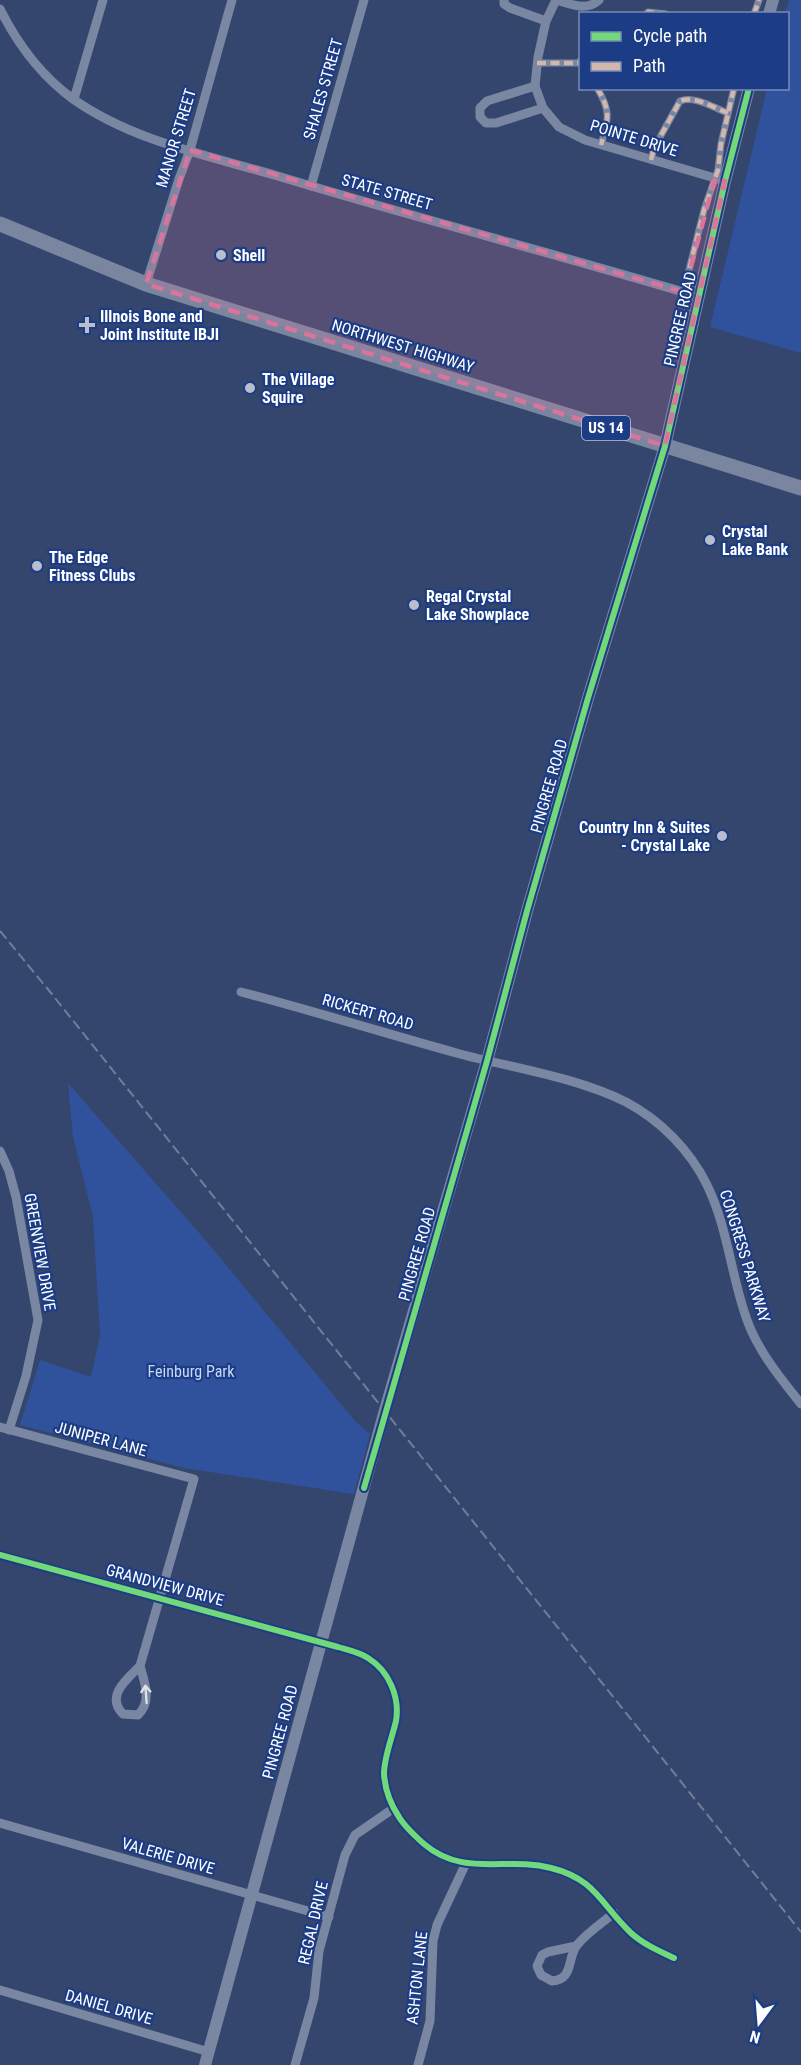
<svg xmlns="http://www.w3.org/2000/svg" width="801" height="2065" viewBox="0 0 801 2065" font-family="'Roboto Condensed',sans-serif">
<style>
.green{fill:#30529c}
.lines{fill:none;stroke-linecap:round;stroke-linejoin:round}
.pedestrian{stroke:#7a87a3;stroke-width:7}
.minor{stroke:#7a87a3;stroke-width:9}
.tertiary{stroke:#7a87a3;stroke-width:12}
.primary{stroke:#7a86a0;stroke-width:15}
.rail{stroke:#707e9b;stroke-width:2;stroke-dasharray:10 4.5;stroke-linecap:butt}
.quiet{stroke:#d1b7ad;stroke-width:4.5;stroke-dasharray:9 4.5;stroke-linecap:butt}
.cycleway-casing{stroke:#1c3d85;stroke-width:10}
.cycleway{stroke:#71d979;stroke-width:6}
.oneway{stroke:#dee1e8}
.marked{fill:#da749d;fill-opacity:0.2;stroke:#da749d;stroke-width:4.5;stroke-dasharray:12 8;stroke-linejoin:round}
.poi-dot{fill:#b8becc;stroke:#1c3d85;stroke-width:2}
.labels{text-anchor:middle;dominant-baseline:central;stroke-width:4.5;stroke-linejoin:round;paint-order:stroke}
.shield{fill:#1c3d85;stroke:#bbc5da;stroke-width:1.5}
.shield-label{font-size:15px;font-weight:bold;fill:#fff}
.street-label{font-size:16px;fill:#fff;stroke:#1c3d85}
.poi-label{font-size:16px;font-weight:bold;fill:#fff;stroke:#1c3d85;text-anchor:start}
.park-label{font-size:16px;fill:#c8d8f8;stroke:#1c3d85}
</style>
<rect width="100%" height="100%" fill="#34466d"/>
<g class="green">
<path d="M789,0H801V353L710,327L767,89L788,88V14L785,13Z"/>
<path d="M68,1083L207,1242L355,1421L370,1434L354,1494L184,1468L20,1425L40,1360L91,1377L100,1335L93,1217L73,1137Z"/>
</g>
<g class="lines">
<g class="pedestrian">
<path d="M646,14L648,12L666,14"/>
<path d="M754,14L759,0"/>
<path d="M537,63H579L580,61"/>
<path d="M597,88C612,112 608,120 601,145"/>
<path d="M651,160L654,148L680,101C694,95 714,108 728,113"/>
<path d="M686,293L690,285L687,278L704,210L718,170L721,144L734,88"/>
</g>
<g class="minor">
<path d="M504,0V4L510,8L546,21"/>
<path d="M556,0L546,21L538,57L535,86L543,108L559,127L585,140L725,181"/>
<path d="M556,0C571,4 586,12 599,0"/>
<path d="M0,9C18,45 40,75 73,99C134,142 211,156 281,177C420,219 560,255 700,297"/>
<path d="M535,86L487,101L480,108V117L486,123H496L543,108"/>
<path d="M74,99L103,0"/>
<path d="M311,186L364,0"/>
<path d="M146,284L179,179L190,150L232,0"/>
<path d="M241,992C314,1011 387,1034 460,1054C513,1068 576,1077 626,1102C660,1120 690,1150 707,1185C728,1228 731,1276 747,1320C758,1351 781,1379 801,1404"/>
<path d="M0,1151L9,1171L16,1197L38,1320L26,1376L9,1430"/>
<path d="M0,1427L194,1479L140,1666C127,1679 105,1696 123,1714L138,1715C152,1702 145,1683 140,1666"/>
<path d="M0,1555L338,1647C348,1650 359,1652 368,1658C389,1671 400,1697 396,1721C392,1738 384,1757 384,1774C385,1789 391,1805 399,1817C405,1827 415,1836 424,1844C464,1878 506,1856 551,1868C596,1879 601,1905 631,1933C643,1944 659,1951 674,1958"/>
<path d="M0,1823L329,1917"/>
<path d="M576,1946L548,1952L542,1955L537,1966L541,1975L552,1981C574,1980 567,1957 577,1945C587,1933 602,1923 614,1913"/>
<path d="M0,1990L209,2052"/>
<path d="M295,2065L314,1998L319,1951L345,1855L355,1835L394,1808"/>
<path d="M418,2065L430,2021L433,1941L437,1925L466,1863"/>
</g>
<g class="tertiary">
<path d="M769,14L773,0"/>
<path d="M205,2065L385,1410L487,1061L527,911L588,698L665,446L725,181L749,88"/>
</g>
<path class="primary" d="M0,224L146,284L801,488"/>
<path class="rail" d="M0,931L51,993L801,1932"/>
<g class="quiet">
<path d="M646,14L648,12L666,14"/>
<path d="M754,14L759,0"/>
<path d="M537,63H579L580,61"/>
<path d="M597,88C612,112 608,120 601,145"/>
<path d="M651,160L654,148L680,101C694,95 714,108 728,113"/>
<path d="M686,293L690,285L687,278L704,210L718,170L721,144L734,88"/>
</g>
<g class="cycleway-casing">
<g id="cycleway">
<path d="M364,1488L487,1061L527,911L588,698L665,446L725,181L749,88"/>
<path d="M0,1555L338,1647C348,1650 359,1652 368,1658C389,1671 400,1697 396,1721C392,1738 384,1757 384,1774C385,1789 391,1805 399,1817C405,1827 415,1836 424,1844C464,1878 506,1856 551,1868C596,1879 601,1905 631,1933C643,1944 659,1951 674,1958"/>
</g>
</g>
<use href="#cycleway" class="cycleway"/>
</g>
<defs><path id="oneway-shaft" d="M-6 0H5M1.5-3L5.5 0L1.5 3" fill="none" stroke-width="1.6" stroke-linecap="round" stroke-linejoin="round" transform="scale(1.5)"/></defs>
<use class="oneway" href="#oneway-shaft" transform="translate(146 1694) rotate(-94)"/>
<path class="marked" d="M190,150L684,292L715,178L725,181L665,446L146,284Z"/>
<g class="poi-dot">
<circle cx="221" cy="255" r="6"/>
<path d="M84 316h6v6h6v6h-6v6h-6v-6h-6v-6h6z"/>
<circle cx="250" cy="388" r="6"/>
<circle cx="710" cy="540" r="6"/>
<circle cx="37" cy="566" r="6"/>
<circle cx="414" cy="605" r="6"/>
<circle cx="722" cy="836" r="6"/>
</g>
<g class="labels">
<rect class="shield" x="582" y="416" width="48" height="24" rx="4.5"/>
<g class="shield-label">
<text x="606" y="428">US 14</text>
</g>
<g class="street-label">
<text transform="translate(323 89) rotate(-74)">SHALES STREET</text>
<text transform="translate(176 138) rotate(-73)">MANOR STREET</text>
<text transform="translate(634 138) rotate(17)">POINTE DRIVE</text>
<text transform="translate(387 192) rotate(16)">STATE STREET</text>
<text transform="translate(680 319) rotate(-77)">PINGREE ROAD</text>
<text transform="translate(403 346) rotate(17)">NORTHWEST HIGHWAY</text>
<text transform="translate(549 786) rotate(-74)">PINGREE ROAD</text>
<text transform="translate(368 1012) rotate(16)">RICKERT ROAD</text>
<text transform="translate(40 1252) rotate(80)">GREENVIEW DRIVE</text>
<text transform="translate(417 1254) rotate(-74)">PINGREE ROAD</text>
<text transform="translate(745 1256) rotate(73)">CONGRESS PARKWAY</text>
<text transform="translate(101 1439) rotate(15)">JUNIPER LANE</text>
<text transform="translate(165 1585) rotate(15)">GRANDVIEW DRIVE</text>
<text transform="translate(280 1732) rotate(-75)">PINGREE ROAD</text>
<text transform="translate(168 1856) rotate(16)">VALERIE DRIVE</text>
<text transform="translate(313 1923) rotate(-77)">REGAL DRIVE</text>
<text transform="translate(417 1978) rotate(-84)">ASHTON LANE</text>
<text transform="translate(109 2007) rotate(16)">DANIEL DRIVE</text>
</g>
<g class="poi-label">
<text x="233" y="255">Shell</text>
<text x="100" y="316">Illnois Bone and<tspan x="100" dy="18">Joint Institute IBJI</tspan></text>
<text x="262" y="379">The Village<tspan x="262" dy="18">Squire</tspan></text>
<text x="722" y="531">Crystal<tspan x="722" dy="18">Lake Bank</tspan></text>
<text x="49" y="557">The Edge<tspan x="49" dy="18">Fitness Clubs</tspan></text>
<text x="426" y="596">Regal Crystal<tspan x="426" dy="18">Lake Showplace</tspan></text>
<text x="710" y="827" text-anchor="end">Country Inn &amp; Suites<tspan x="710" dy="18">- Crystal Lake</tspan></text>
</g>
<g class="park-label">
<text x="191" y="1371">Feinburg Park</text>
</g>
</g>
<rect x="579" y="12" width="210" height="78" fill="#1c3d85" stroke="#778bb6" stroke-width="1.5"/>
<rect x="591" y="32" width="30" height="9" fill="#71d979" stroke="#778bb6" stroke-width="1.5"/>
<text x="633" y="42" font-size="18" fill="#ffffff">Cycle path</text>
<rect x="591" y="62" width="30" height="9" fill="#d1b7ad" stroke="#778bb6" stroke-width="1.5"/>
<text x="633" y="72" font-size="18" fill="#ffffff">Path</text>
<g transform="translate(759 2023) rotate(196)" stroke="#1c3d85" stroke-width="4.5" paint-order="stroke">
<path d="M0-4.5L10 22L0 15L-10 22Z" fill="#ffffff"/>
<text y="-9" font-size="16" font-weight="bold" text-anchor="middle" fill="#ffffff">N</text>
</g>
</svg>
